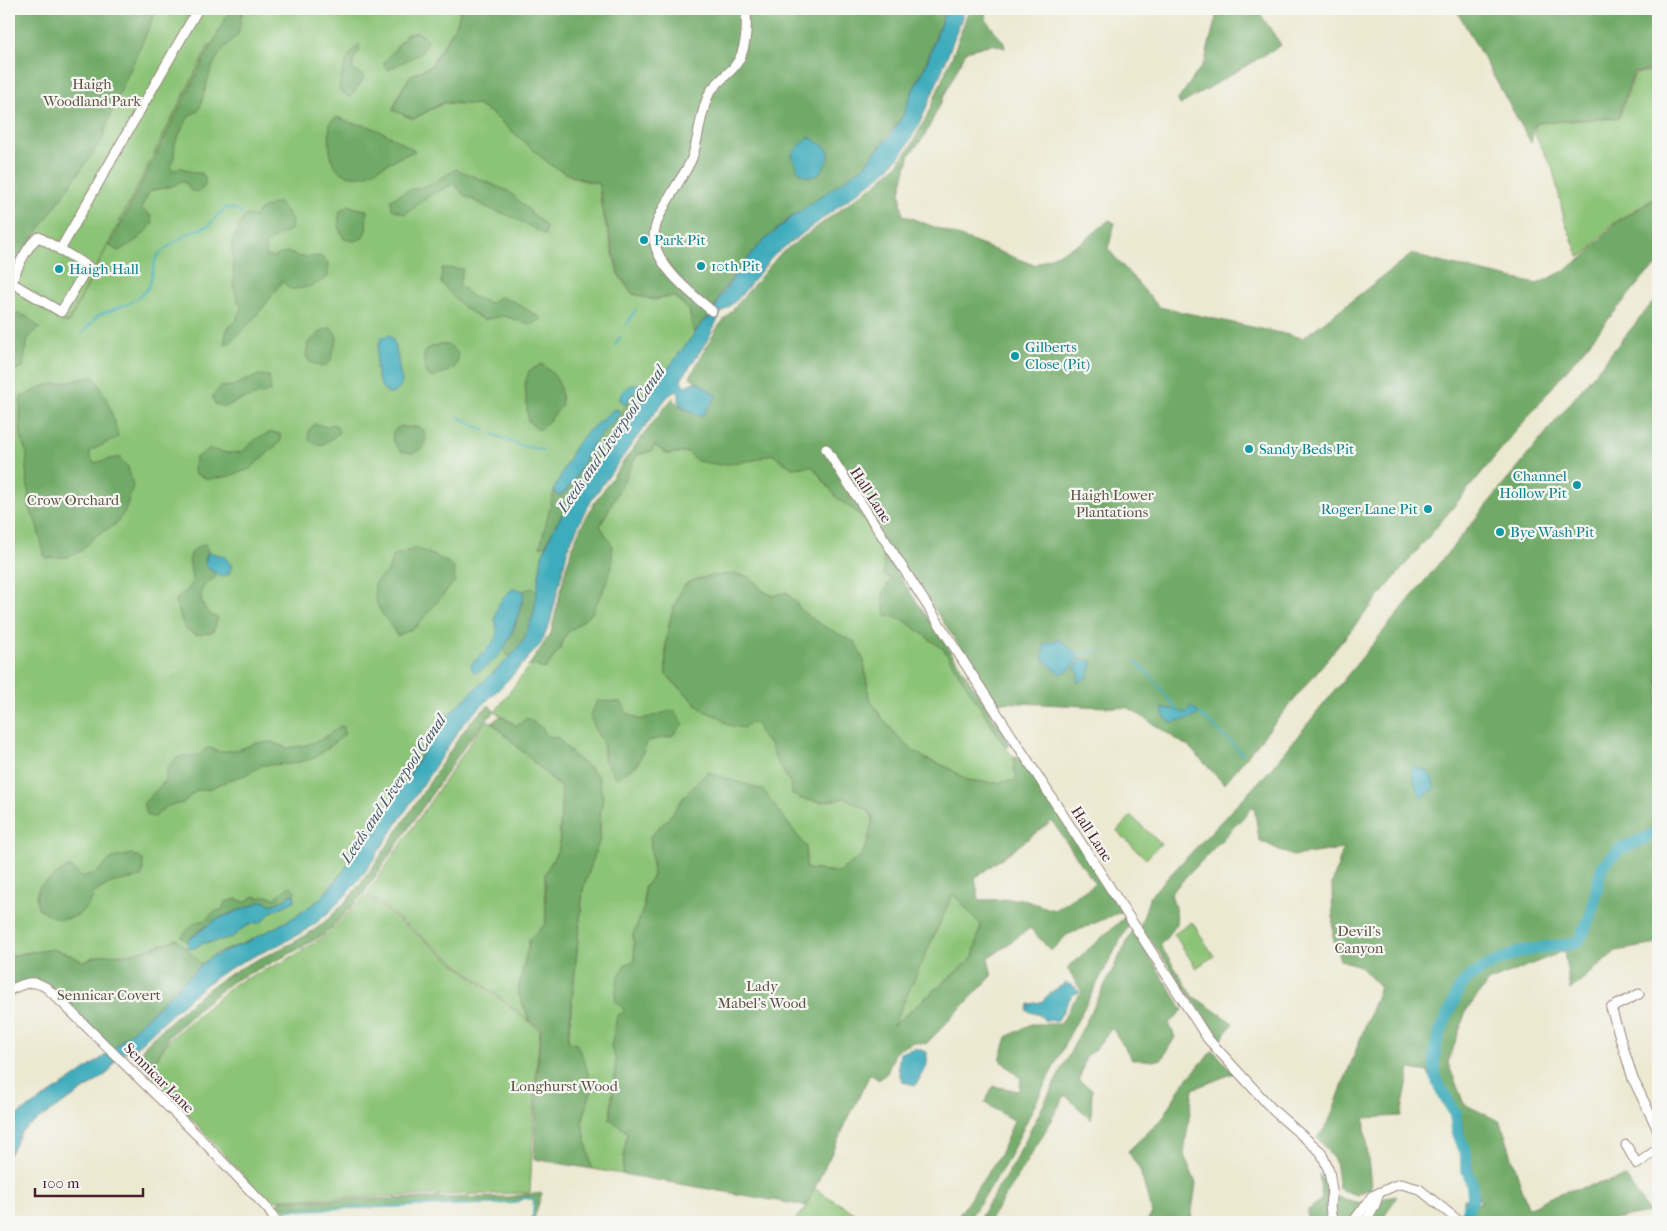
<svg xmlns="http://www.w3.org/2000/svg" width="1667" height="1231" viewBox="0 0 1667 1231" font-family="'IM FELL French Canon',serif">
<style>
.green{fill:#8cc477;stroke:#6b7251;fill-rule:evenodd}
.forest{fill:#71aa68;stroke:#5e644a;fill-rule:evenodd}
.water{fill:#3eacbc;stroke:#446674}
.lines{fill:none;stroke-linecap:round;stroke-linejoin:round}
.stream{stroke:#3eacbc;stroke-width:2}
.river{stroke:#3eacbc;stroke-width:12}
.minor-casing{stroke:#9b847e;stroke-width:11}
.minor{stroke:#fff;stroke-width:9}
.culture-dot{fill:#0f9aa8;stroke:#f6f6f2;stroke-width:2}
.labels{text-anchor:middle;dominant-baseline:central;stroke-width:4.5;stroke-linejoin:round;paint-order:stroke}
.park-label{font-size:15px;fill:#5e5142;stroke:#f6f6f2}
.culture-label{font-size:15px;fill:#0d838f;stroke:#f6f6f2;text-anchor:start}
.street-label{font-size:15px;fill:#4a1f2b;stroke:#f6f6f2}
.water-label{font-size:16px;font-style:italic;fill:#455765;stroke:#f6f6f2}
</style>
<rect width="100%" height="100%" fill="#f6f6f2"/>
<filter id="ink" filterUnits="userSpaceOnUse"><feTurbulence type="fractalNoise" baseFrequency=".02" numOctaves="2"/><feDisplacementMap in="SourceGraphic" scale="10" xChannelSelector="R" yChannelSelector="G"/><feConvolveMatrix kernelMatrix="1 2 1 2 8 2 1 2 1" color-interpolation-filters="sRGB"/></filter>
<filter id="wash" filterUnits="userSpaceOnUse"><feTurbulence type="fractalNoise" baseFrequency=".0096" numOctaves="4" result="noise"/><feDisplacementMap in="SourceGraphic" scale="20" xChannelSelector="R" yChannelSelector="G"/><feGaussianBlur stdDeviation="1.12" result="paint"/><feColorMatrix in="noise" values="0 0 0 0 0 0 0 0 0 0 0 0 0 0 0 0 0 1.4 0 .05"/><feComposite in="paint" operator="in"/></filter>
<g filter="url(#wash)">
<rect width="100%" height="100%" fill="#ece9d1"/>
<g class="green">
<path d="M9,9H460C460,28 439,47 431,66L410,76L399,94L393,110L413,119L444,103L477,105L490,112L552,166L577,179L599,184L601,205L618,274L632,294L653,300L674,296L689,310L694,335L615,437L565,507L542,556L536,602L516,651L454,709L436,732L356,855L320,899L293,918L249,941L215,954L202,964L177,939C160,945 144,951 126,954C107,956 103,951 84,962L66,953L30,952L9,956ZM210,44L68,324L39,307L68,323Z"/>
<path d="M1658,71V196L1612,224L1586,254L1579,257L1564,219L1558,190L1552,167L1535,135L1536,123L1619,118L1635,73Z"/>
<path d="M654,444L667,454L688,452L754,460L772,454L792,468L812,466L838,499L859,514L875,537L883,552L884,575L892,578L887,585L904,620L944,650L1006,748L1014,757V768L1018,780L995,783L967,780L949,768L926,759L905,744L884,721L869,698L864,661L836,633L821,625L803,612L787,592L773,596L763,591L750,577C732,576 706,574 689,582C682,585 680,594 677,600C665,627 665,647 666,675L704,711L719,717L728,725L756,723L762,737L771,745L776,760L791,784L823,802L845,798L867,809L873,818L867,845L860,857L839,872L806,869L687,793L668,819L650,836L653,876L644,888V907L633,935L635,961L625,1011L611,1047L616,1060L610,1119L627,1132L622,1174L592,1169L582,1122L592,1088L584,1060L576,1044L568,1042L583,889L600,839V814L603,798L592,770L574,756L558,738L547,736L542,728L517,726L495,712L530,664L545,669L560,649L566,634L591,614L603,591L612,545L600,526L637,455L652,451ZM627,713L672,736L648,741L637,765L604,759V747Z"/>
<path d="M489,720L562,789L559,848L545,875L546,924L530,938L518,992L530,1021L367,894L484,723Z"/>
<path d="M1131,816L1161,844L1146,859L1117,831Z"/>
<path d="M953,894L981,925L973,957L892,1027Z"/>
<path d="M366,895L540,1030L536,1073L530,1193L278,1199L269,1204L148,1071L170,1039L234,984L285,961L325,936Z"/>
<path d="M1192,922L1214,956L1196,968L1174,934Z"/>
<path d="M814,1188L869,1222H793L806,1208Z"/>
</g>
<g class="forest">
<path d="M9,9H157L113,108L102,140L9,272Z"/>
<path d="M230,9H243L238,35C209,58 210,77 199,110L189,116L181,131L175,143L174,157L170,166L173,171L180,167L195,173H202L205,178V186L198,192L191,191L187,184L181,181L173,186L150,191L141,208L151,216L153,222C145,237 132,243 118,251L110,246Z"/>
<path d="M460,9H946L924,68L911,94L903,115L891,132L863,167L814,203L791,217L759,245L737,271L721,293L711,315L702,322L694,333L689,310L675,296L653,299L633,294L619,274L602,205L599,183L577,178L552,166L490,112L477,105L444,102L413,119L393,110L400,94L410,76L432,66C439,47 460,29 460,9Z"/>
<path d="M969,9H984L987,21L1004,43L1005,48L992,44L966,51L924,137L910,154L900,192L903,215L1034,265L1083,242L1109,220L1115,223L1108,249L1159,307L1303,338L1412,254L1435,261L1537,284L1564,271L1587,255L1614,224L1658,197V266L1646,274L1224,784L1190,748L1129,708L997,702L915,580L875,537L859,514L838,499L812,466L792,468L772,454L754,460L721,465L697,461L688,452L667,454L654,445L652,451L637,455L600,526L612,545V566L603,591L591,614L566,634L560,649L544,669L530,664L551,633L565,572L573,545L582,525L595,502L626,458L664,408L674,397L675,402L691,413L717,396L690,377L717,328L780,254L878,182L898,164L911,146L927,116L954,52Z"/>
<path d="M1218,9H1257L1281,45L1180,105L1178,100L1205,61Z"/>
<path d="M1456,9H1658V70L1634,72L1618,117L1535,123L1531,143Z"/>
<path d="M418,32L428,40L421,53L388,70L383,64L407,34Z"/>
<path d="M359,44L360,50L354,58L352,69L365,77L350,98L339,90C342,71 345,57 359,44Z"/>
<path d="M338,117C349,124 357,123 368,126C382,131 403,143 415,151C404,156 393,160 383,166C377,169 369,175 362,176C327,180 328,147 330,122Z"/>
<path d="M456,169L508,191L546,226L545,235L515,218L490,209L465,196L454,184L432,194L405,214L392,209L391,200L406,191L430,185Z"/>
<path d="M278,202L287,212L292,220L291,229L274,238L265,246L267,256L273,257L287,252L300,257L320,256L328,263V277C316,285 305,289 290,289L282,281C267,304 250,325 229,343H224L227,329L236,321L241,308L234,289L232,243L241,221L246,215L254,217L260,210Z"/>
<path d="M349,205L355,208L367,210L366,230L363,238L354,241L344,239C338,229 338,223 340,211Z"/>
<path d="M442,268L463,269L459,284L471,296L490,303L500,297L515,302L542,319L531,325L504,316L483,320L462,306L441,283Z"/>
<path d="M1658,296V941L1652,945L1616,951L1570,990L1564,951L1488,982L1466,1011L1448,1063L1464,1104L1501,1122L1528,1208L1559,1193L1626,1177L1649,1213L1599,1222H1485L1464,1209V1199L1481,1204L1461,1119L1445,1108L1428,1072L1410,1069L1401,1116L1364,1118L1371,1188L1357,1195L1339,1189L1335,1161L1317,1137L1327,1126L1380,987L1360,966L1340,960L1333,937L1332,884L1343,849L1292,856L1259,840L1254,806L1171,893C1179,923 1181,922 1160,945L1193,996L1233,1023L1221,1040L1151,941L1139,930L1150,896L1269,771Z"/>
<path d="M9,312L26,316L40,328L28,338L23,367L9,372Z"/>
<path d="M331,328C340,337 337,341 333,351C329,361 335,361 322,367L310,362L306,356L308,343L323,330Z"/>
<path d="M441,344C456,345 464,357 453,369C448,374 440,371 436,377H430C423,369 422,358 426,349Z"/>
<path d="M542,364C559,377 561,385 562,405L548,422L539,430L528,421L525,384L529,371Z"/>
<path d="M259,375L269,376L271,391L240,400L225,407L215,404L212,397L220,387L232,386Z"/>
<path d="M94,377C106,396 114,415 118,437L90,451V457L94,463L119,457L128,467L133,486L125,511L115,525L98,534L81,551L69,557L45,558L37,525L30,509L26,469L27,454L22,441L20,426L21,397L44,386Z"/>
<path d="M656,383C617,435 573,486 546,545L540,547L554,492L560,496L566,491L578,474L591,446L619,415L627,403L629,395L636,390L643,388L644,385Z"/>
<path d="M316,424L327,427L332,424L337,426L339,433L324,444L317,445L310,441C307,433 309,427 316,424Z"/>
<path d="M402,426C409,429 416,425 423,429L426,439L423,448L414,453L402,452C393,444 386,431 402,426Z"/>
<path d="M271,432L280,434L281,441L250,469L226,477L207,479L194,473L195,458L209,449L228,453L242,452L256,439Z"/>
<path d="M205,544L208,552L205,559L208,568L217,574L215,578C193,587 199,611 218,618L213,632L196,635L185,629L175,602C179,595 185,593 189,588C197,576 183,560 194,550C197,547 202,546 205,544Z"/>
<path d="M416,548L435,556L449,563L454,568L455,581L416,627L397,636C384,613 373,610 375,582L388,571L393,556Z"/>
<path d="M883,552L955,658L1011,744L1006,748L944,650L904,620L886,615L882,597L892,578L884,575Z"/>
<path d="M736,574L750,577L763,591L773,596L787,592L803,612L821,625L855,642L864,661L869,698L884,721L905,744L926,759L949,768L967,780L995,783L1017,780L1014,767V757L1027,759L1123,911L1067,935L1051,951L1030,928L988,959L992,976L926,1044L914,1042L896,1051L887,1073L879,1080L870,1074L806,1206L622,1174L627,1132L610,1119L616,1060L611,1047L617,1016L625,1011L615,1000L617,981L625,964L635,961L633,935L644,907V888L653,876L650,836L668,819L687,793L708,772L763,790L806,847V869L839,872L860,857L867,845L873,818L867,809L845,798L823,802L801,799L792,794L791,784L776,760L771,745L762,737L756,723H750L743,728L728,725L719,717L704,711L666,675C665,647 666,626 677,600C680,593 683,585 690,582C704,576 721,575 736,574ZM1052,821L1095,884L1054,910L1021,899L979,900L975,878ZM953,894L981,925L973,957L893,1026Z"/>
<path d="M532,588L537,591C535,614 527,640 511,657L506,655L504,649L515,626L524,595L523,591Z"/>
<path d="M597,701L621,702L627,713L639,720L674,710L683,724L672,736L648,741L637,765L617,779L604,759V747L590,717Z"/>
<path d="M489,705L495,712L484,722L464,747L362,896L325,934L286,956L233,981L200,1007L169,1037L158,1057L150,1064L140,1053L146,1044C172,1020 197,995 227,976C260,955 300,945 329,918C356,894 375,864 395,834C417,802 438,769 460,736L471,721Z"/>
<path d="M501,716L517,726L527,718L542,728L547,736L558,738L574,756L592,770L598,776L603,798L600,814V839L583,889L568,1041L576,1044L584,1060L592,1088L582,1122L592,1169L534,1159L537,1074L541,1029L530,1021L518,992L530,938L546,924L545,874L559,848L562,789L492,722Z"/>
<path d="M340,726L344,727V735L315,758L291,764L263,765L245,775L229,780L209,789L196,791L183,803L167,806L155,817L148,816L143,804L166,780C164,771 170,761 179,757C185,755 193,755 199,755L205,749L211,748L219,752L241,749L255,743L272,742L287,748L306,745L321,740Z"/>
<path d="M132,854L143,860V872L141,877L110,883L94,893C91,905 79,918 65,919C55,920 46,913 38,908L36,896L39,887L66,868L72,867L81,877L96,873L112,858Z"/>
<path d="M290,886L295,890L294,895L291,894L282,901L271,905L267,902L263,901L258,905L245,908L221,917L200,930L187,941L181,937L194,923L206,920C210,915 214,910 222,910L225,902L237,899L245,902L255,896L260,898C266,895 271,896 277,899L278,895Z"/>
<path d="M1125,917L1129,924L1070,1034L1005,1165L967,1222H954L1000,1155L1014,1121L985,1103L993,1086L1019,1091L1021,1079L1000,1060L1007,1037L1031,1024H1061L1073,1002L1082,992L1067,968Z"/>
<path d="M1133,930L1183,1010L1169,1023L1175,1037L1162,1059L1153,1061L1132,1059L1112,1028L1096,1049L1086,1056L1079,1081L1092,1089L1091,1120L1065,1095L1040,1140L989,1222H977L1011,1168Z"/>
<path d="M177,939L202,964L110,1052L48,992L32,985L9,998V956L53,949L66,953L84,962C103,951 107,956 127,954C144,951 160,945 177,939Z"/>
<path d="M1213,1050L1234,1073L1193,1089L1184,1155L1196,1183L1191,1218L1193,1222H1146L1152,1213L1140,1170L1128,1151L1163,1118L1181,1086Z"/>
<path d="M1319,1174L1337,1197L1371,1206L1385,1198L1397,1196L1381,1222H1308L1307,1211L1322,1199Z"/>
<path d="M542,1193L533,1222H529L533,1215L534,1199L524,1198L515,1203L289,1210L276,1206L279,1200L507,1197Z"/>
</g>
<g class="water">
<path d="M946,9H965L943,68L919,125L903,152L886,171L774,255L738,299L721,313L707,341L681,380L685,386L696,381L717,396L703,415L698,416L679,404V393L676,391L668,396L648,422L595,495L584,513L568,548L550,623L540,645L507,681L463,724L365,872C348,893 331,913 309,928C283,945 253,955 227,970C193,991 164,1022 134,1049L123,1053L114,1063L109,1072L96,1082L27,1127L22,1131L9,1155V1123L17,1115L71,1080L110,1052L209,958L249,941L293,918L320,899L336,881L382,817L436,732L454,709L516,651L524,640L534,612L542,556L554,528L589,473L703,322L711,316L722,294L737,272L759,245L792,217L863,167L892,133L903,116L911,94L925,68Z"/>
<path d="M809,137C834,151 835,153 817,176C799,178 797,170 792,154L802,143Z"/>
<path d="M390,335C398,343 398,368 402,381C402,387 396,394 390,394C372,386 374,352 382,337Z"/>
<path d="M644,383L643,387C633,391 630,395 626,405L620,401C619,387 633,384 644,383Z"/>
<path d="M616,409L619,410V415C610,425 599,435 592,446C581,462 577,485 559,496L554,492V489L575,446L588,431L613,410Z"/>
<path d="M208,552L224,556L232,566L229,574L221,577L208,568L205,564Z"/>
<path d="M513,589H518L523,591L524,595C513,627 510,657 475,673L472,670L471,664C479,656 493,646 497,634C498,629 495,624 495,619C495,607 503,595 513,589Z"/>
<path d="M1059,639L1078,654C1078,664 1070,671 1060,674L1043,659L1044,644Z"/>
<path d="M1081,659L1093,661L1088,677L1077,683L1079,674L1075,669Z"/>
<path d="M1191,706L1199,713C1188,723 1182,718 1172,723L1165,718L1162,708L1173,709L1186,713Z"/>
<path d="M1416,765L1418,769L1427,770L1432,778L1435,789L1426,794L1423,798C1416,793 1413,777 1411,768Z"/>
<path d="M291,894L294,895L295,899L293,902L271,912L262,922L252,924L243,928L233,937L214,942L204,943L192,949L188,948L187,941L215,920L263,901L272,905L282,901Z"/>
<path d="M1066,983L1075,987L1080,992L1072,995L1058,1020L1045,1021L1040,1015L1027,1011L1029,1004L1041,1002L1053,991Z"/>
<path d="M915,1048L927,1052V1064L916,1085L902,1082L898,1067L900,1053Z"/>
</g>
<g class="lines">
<g class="stream">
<path d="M627,324L636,309"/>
<path d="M82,333L99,315L128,304L141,296L149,286L156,258L162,251L187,234L208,226L218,215L226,208L234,209L243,214"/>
<path d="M615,345L620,337"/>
<path d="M459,417L485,431"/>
<path d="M493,434L519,445L543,450"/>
<path d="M1078,654L1099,650"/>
<path d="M1135,661L1151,676L1177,710"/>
<path d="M1199,713L1243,754"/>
<path d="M276,1215L289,1210L515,1203L524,1198L534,1199L533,1215L529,1222"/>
<path d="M260,1222L269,1218"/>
</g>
<path class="river" d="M1462,1222L1473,1198L1472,1184L1466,1167V1155L1457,1130L1455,1114L1438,1084L1435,1073V1049L1440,1032L1459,989L1468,978L1489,965L1519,952L1553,946L1572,944L1579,941L1591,915L1602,866L1619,850L1658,832"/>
</g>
</g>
<g filter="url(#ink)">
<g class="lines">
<g class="minor-casing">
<g id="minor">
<path d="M39,237L88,266L61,312L12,283C15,271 29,242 39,237Z"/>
<path d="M60,250L198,9"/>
<path d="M712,311C692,294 655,266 654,237C654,223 664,207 671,195C677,183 687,171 692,158C699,138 700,111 710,92C716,83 727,75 734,67C747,52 747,28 746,9"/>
<path d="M826,449L1208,1039L1274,1111L1321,1152L1329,1171L1332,1190L1330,1205L1331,1215L1334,1222"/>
<path d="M9,990C24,984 32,978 47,988L198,1136L268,1209L276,1222"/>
<path d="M1639,994L1611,1008L1633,1079L1658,1130"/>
<path d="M1626,1145L1637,1164L1658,1149"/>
<path d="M1353,1222L1372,1196L1394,1186L1401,1184L1419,1189L1460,1222"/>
<path d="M1365,1222L1375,1205L1379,1193"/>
</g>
</g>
<use href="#minor" class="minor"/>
</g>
</g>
<g class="culture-dot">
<circle cx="644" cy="240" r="5"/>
<circle cx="701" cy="266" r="5"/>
<circle cx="59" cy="269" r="5"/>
<circle cx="1015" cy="356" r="5"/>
<circle cx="1249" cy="449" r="5"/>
<circle cx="1577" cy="485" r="5"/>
<circle cx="1428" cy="509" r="5"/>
<circle cx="1500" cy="532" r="5"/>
</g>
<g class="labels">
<g class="park-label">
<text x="92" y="84">Haigh<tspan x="92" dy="17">Woodland Park</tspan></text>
<text x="1112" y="495">Haigh Lower<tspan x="1112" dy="17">Plantations</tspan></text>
<text x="73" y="500">Crow Orchard</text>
<text x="1359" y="931">Devil's<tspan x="1359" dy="17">Canyon</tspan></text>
<text x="762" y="986">Lady<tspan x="762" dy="17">Mabel's Wood</tspan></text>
<text x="109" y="995">Sennicar Covert</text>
<text x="564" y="1086">Longhurst Wood</text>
</g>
<g class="culture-label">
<text x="654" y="240">Park Pit</text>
<text x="711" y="266">10th Pit</text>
<text x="69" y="269">Haigh Hall</text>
<text x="1025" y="347">Gilberts<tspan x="1025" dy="17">Close (Pit)</tspan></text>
<text x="1259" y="449">Sandy Beds Pit</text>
<text x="1567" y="476" text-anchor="end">Channel<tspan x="1567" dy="17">Hollow Pit</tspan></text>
<text x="1418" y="509" text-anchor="end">Roger Lane Pit</text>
<text x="1510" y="532">Bye Wash Pit</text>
</g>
<g class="street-label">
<text transform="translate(871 495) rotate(57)">Hall Lane</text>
<text transform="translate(1092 834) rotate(57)">Hall Lane</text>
<text transform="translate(159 1078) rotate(45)">Sennicar Lane</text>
</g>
<g class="water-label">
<text transform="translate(611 439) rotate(-55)">Leeds and Liverpool Canal</text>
<text transform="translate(393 789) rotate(-56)">Leeds and Liverpool Canal</text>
</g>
</g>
<rect width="1667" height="1231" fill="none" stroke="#f6f6f2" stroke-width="30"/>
<path d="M35 1188v8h108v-8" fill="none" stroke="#4a1f2b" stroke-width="2.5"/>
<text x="42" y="1188" font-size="15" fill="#4a1f2b" stroke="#f6f6f2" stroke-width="4" paint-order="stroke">100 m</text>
</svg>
